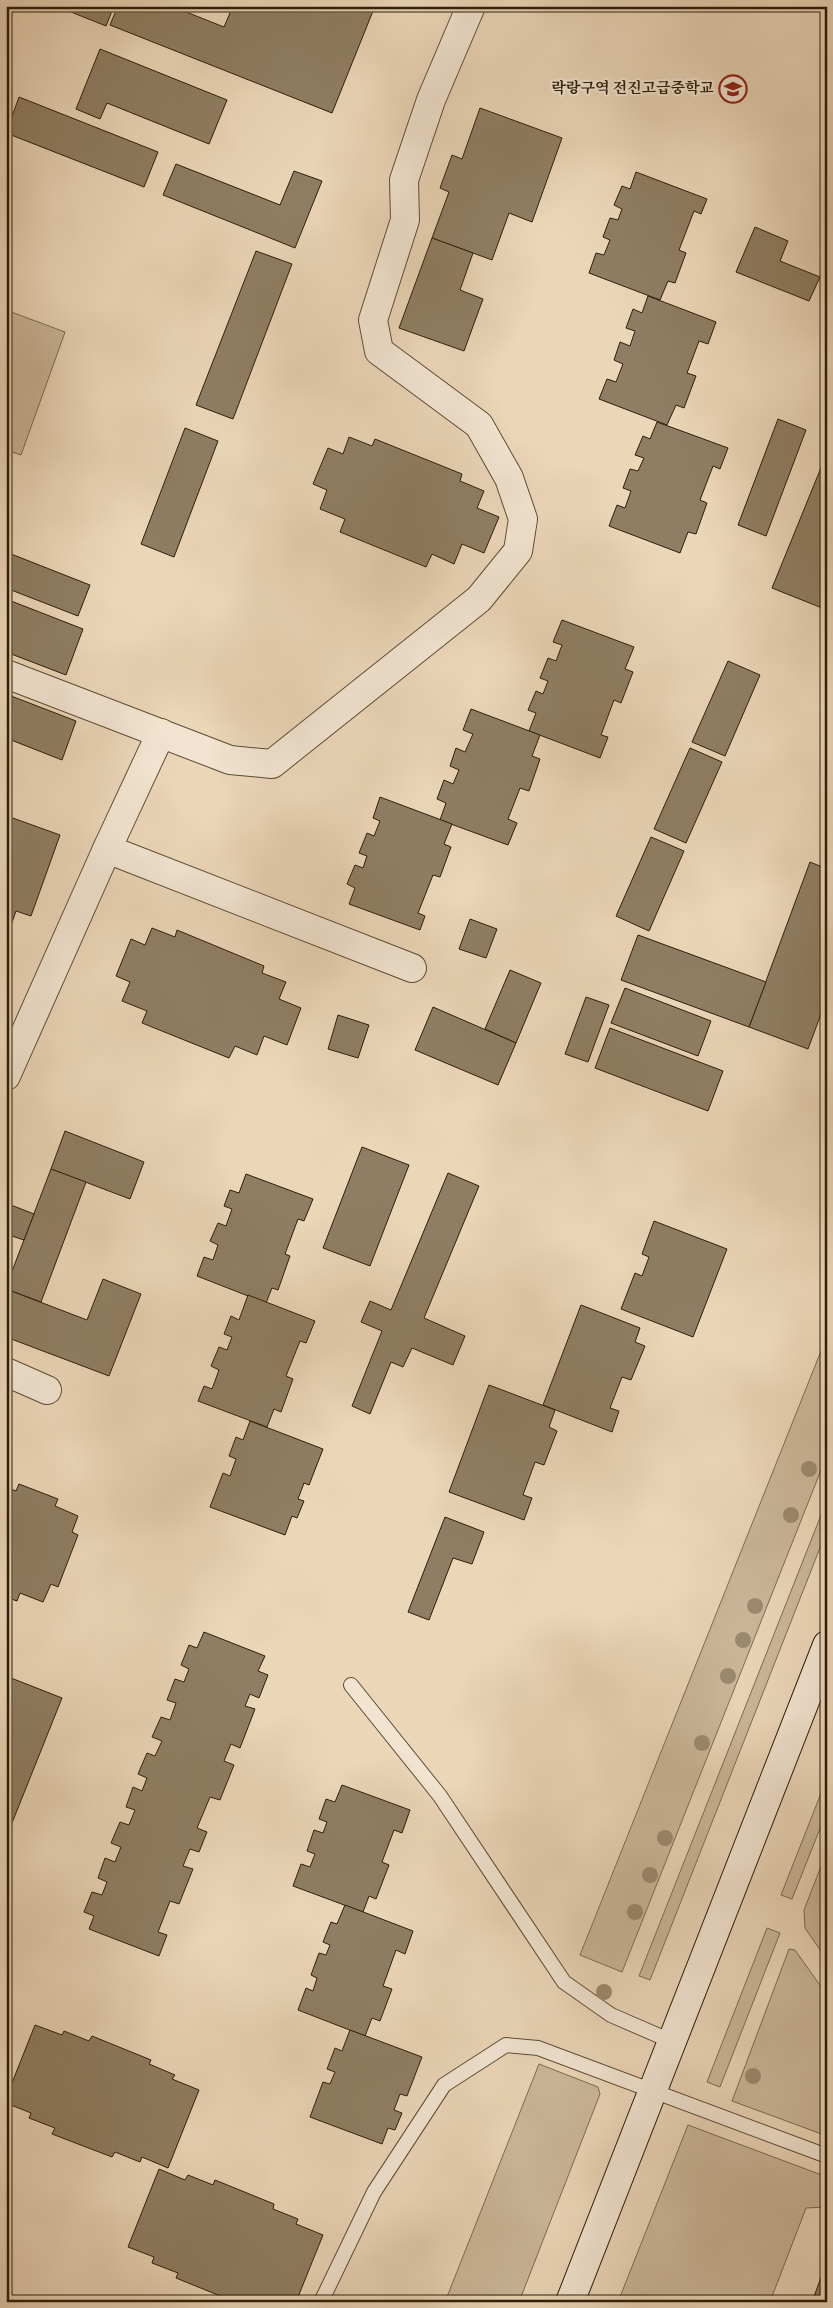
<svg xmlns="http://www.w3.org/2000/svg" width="833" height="2308" viewBox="0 0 833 2308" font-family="Vollkorn,'Noto Serif KR',serif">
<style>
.green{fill:#cbb79a;stroke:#7c6a52}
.building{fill:#8f7e64;stroke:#2c1e0a}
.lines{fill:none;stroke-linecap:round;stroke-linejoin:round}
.service-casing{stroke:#5c4c36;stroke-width:16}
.minor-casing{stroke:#5c4c36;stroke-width:30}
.secondary-casing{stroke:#2c1e0a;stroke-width:30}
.service{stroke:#f2e4d1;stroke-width:14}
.minor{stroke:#f2e4d1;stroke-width:28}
.secondary{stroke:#f2e4d1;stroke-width:28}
.tree{fill:#9c8a70}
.labels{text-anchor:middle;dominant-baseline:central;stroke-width:4.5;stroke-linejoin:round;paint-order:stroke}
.poi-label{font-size:15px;font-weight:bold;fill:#2c1e0a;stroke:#f2e4d1;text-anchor:end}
</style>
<rect width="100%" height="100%" fill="#ebd6b8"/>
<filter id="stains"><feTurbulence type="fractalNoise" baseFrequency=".004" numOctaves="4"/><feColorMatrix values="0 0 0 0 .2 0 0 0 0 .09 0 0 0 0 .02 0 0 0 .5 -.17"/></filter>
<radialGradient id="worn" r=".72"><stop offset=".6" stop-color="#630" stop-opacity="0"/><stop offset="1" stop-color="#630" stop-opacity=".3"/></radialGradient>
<g class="green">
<path d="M6,310L65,332L21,455L6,450Z"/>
<path d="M827,1336V1455L622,1972L580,1955Z"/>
<path d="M827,1500V1530L650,1980L639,1976Z"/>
<path d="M827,1778V1811L792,1899L781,1895Z"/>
<path d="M827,1851V1960L805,1928L804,1910Z"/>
<path d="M767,1928L780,1933L720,2087L707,2082Z"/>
<path d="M789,1949L795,1950L827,1995V2136L732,2101Z"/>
<path d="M539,2064L598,2087L600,2094L519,2302H445Z"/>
<path d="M688,2125L827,2177V2207L806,2208L770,2302H618Z"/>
</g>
<g class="building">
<path d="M56,6H114L106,26Z"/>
<path d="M118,6H171L224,27L233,6H375L332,113L110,25Z"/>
<path d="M100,49L227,100L209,144L107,103L100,119L76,109Z"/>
<path d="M19,97L158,152L144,187L6,133Z"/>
<path d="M480,108L562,138L532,222L509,213L492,260L432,238L449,192L440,188L452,155L462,159Z"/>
<path d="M176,164L280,205L294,171L322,181L295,248L163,195Z"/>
<path d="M636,172L707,199L701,214L694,211L679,250L686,253L675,283L668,281L660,300L589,273L596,253L604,255L610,240L603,237L610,218L618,220L622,209L614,205L622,186L630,189Z"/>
<path d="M755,227L788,241L780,261L820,277L809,301L736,272Z"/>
<path d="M432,238L473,253L460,290L483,299L464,351L399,328Z"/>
<path d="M256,251L292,264L233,419L196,405Z"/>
<path d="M648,296L716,322L708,344L699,341L687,373L696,376L684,408L676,405L667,425L599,399L607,379L616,382L623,364L614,360L620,342L630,346L635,331L626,328L633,309L642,313Z"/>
<path d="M778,419L806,430L766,536L738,525Z"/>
<path d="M657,422L728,448L720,469L713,466L700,500L707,503L696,534L688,532L680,553L609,526L617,505L625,508L631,491L623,488L630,469L638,471L644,458L635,455L643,436L650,439Z"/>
<path d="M185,428L218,441L174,557L141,544Z"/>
<path d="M349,437L372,446L375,439L462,474L460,481L484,491L477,508L499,517L484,553L462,544L454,564L432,554L426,567L340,532L345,519L320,509L327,490L313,484L328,448L343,454Z"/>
<path d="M827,453V610L772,588Z"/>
<path d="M6,552L90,585L78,616L6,588Z"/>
<path d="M6,599L83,629L66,675L6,652Z"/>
<path d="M562,620L634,647L625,669L633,672L621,703L614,700L601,735L608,737L600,758L529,731L536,713L528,710L536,691L543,694L548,681L540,678L548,658L556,661L562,645L553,642Z"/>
<path d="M728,661L760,675L725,756L692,742Z"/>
<path d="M6,694L76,721L62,760L6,738Z"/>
<path d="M471,709L540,735L532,756L540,759L529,791L520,788L508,819L517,823L508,845L440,820L446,803L437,799L444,780L453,784L459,770L450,766L456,748L465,752L473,734L463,730Z"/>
<path d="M690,748L722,762L686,843L654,829Z"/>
<path d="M380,797L452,824L444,844L451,847L440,877L433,875L418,913L425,916L420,930L349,904L355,888L347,884L355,865L363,868L367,856L359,853L367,833L374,836L380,821L373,818Z"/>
<path d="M10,817L60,835L31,916L16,911L10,928L6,926V826Z"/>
<path d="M651,837L684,851L649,931L616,916Z"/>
<path d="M810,862L827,869V998L808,1049L749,1027Z"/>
<path d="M470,919L497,929L486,958L459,949Z"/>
<path d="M152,928L175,937L177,930L264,966L262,973L286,982L279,999L301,1008L287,1045L264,1036L257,1055L235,1046L229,1058L142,1023L147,1011L122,1001L130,982L116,976L131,939L145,945Z"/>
<path d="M638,935L766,982L749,1027L621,980Z"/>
<path d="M510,970L541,983L516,1043L485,1029Z"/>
<path d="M625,988L711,1021L698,1056L611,1023Z"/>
<path d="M586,997L609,1005L588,1062L565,1054Z"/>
<path d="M433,1007L516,1043L498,1085L415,1050Z"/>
<path d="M338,1015L369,1025L358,1058L328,1049Z"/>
<path d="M610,1028L723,1071L708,1111L595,1068Z"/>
<path d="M65,1131L144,1162L130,1199L51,1169Z"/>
<path d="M362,1147L409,1165L370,1266L323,1248Z"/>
<path d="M51,1169L86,1182L41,1302L6,1289V1287Z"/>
<path d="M448,1173L479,1186L424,1318L465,1336L453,1365L412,1348L403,1367L391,1362L370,1414L352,1406L382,1331L361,1322L370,1301L391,1310Z"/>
<path d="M246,1174L313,1199L304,1221L298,1219L285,1254L290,1256L278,1290L272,1288L266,1303L197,1276L204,1257L213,1260L218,1245L210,1241L218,1223L226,1226L232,1209L224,1206L230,1190L239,1193Z"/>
<path d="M11,1205L34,1214L24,1240L6,1234V1219Z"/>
<path d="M654,1221L727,1249L693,1337L621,1309L635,1273L642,1276L649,1257L642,1254Z"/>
<path d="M103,1279L141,1294L109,1376L6,1337V1289L87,1320Z"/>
<path d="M248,1295L315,1321L306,1343L300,1341L286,1376L293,1379L281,1412L274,1409L267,1427L198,1401L204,1386L212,1389L219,1370L211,1366L219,1347L227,1350L232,1337L224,1334L231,1316L239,1320Z"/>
<path d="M581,1305L640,1328L635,1342L645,1346L631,1380L622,1377L610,1408L619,1411L612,1432L543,1405Z"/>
<path d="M489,1385L555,1410L549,1427L557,1431L544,1465L535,1462L523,1495L532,1498L524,1520L449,1492Z"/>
<path d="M250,1421L323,1449L309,1485L304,1483L298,1499L304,1501L297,1518L292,1516L285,1535L210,1507L223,1473L230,1476L236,1459L229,1456L236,1437L243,1440Z"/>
<path d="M19,1484L58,1499L55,1506L78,1516L72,1532L78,1535L58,1587L51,1584L43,1602L20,1593L17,1601L6,1597V1487L16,1491Z"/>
<path d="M445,1517L484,1532L472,1564L453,1558L429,1620L408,1612Z"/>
<path d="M204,1632L265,1656L258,1671L268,1675L259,1698L250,1694L245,1706L255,1709L240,1748L231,1744L224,1761L234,1765L220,1800L210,1797L197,1828L207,1832L199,1852L190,1849L183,1866L193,1869L179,1904L170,1901L158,1932L167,1935L159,1956L89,1929L94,1916L84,1912L92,1892L102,1895L107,1882L98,1878L105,1858L115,1862L121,1847L111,1843L120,1822L129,1825L135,1810L126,1807L133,1787L142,1791L147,1778L138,1774L147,1753L155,1756L162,1741L152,1737L161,1717L170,1720L176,1703L167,1700L175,1679L184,1682L189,1669L181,1665L189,1645L197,1648Z"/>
<path d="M6,1676L62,1698L6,1838Z"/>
<path d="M342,1785L410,1810L402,1833L394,1830L382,1862L389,1865L376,1899L369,1896L363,1912L293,1886L301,1864L310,1867L315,1854L307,1851L314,1830L323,1833L327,1822L319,1819L326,1799L335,1802Z"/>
<path d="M345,1905L413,1931L405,1954L396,1950L383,1986L392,1989L380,2021L372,2018L365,2036L298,2010L306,1988L313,1991L317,1978L311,1975L319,1953L326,1955L330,1945L323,1942L331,1922L337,1924Z"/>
<path d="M35,2025L62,2035L64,2031L89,2041L92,2036L151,2060L149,2064L175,2075L172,2079L199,2090L168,2168L142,2157L140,2162L115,2152L112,2157L52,2134L55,2128L29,2118L31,2113L6,2103V2098Z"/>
<path d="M350,2030L422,2057L407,2096L400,2094L394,2110L402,2113L395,2130L388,2128L382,2144L310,2117L323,2082L330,2084L335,2072L327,2069L335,2048L342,2051Z"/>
<path d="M159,2169L185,2180L188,2175L213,2185L215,2180L274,2204L273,2209L298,2219L296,2224L323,2235L296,2302H250L238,2297L235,2302L176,2278L178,2273L152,2263L154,2257L128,2247Z"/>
<path d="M827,2261V2302H812Z"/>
</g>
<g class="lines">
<g class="service-casing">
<g id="service">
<path d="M351,1685L440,1796L564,1982L611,2015L671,2041"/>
<path d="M321,2302L374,2192L444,2085L506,2045L538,2048L827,2156"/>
</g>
</g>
<g class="minor-casing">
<g id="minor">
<path d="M6,674L230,760L272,764L479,599L518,551L523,519L509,478L479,425L379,351L373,320L405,220L404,180L431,100L471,6"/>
<path d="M107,849L412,968"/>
<path d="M6,1076L107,849L161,733"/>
<path d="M6,1372L47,1390"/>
</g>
</g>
<g class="secondary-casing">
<path id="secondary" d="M570,2302L827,1645"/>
</g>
<use href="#service" class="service"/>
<use href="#minor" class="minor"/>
<use href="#secondary" class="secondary"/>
</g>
<g class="tree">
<circle cx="809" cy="1469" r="8"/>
<circle cx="791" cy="1515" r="8"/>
<circle cx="755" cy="1606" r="8"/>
<circle cx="743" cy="1640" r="8"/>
<circle cx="728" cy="1676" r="8"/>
<circle cx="702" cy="1743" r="8"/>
<circle cx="665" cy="1838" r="8"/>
<circle cx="650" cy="1875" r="8"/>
<circle cx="635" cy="1912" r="8"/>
<circle cx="604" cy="1992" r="8"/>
<circle cx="753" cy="2076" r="8"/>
</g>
<defs>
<g id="school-ring" transform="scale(1.4375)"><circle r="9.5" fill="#f2e4d1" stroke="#8f2418" stroke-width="1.5"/><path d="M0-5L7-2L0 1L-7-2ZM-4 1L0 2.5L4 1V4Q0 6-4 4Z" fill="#8f2418"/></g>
</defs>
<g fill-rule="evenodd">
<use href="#school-ring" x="733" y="89"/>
</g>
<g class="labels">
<g class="poi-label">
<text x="714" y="89">락랑구역 전진고급중학교</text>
</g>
</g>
<rect width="833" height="2308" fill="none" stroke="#ebd6b8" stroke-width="25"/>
<rect x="8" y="8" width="818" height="2293" fill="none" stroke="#2c1e0a" stroke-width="2.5"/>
<rect x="12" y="12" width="808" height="2283" fill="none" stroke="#2c1e0a"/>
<rect width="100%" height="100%" filter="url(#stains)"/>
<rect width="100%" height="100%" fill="url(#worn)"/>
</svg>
